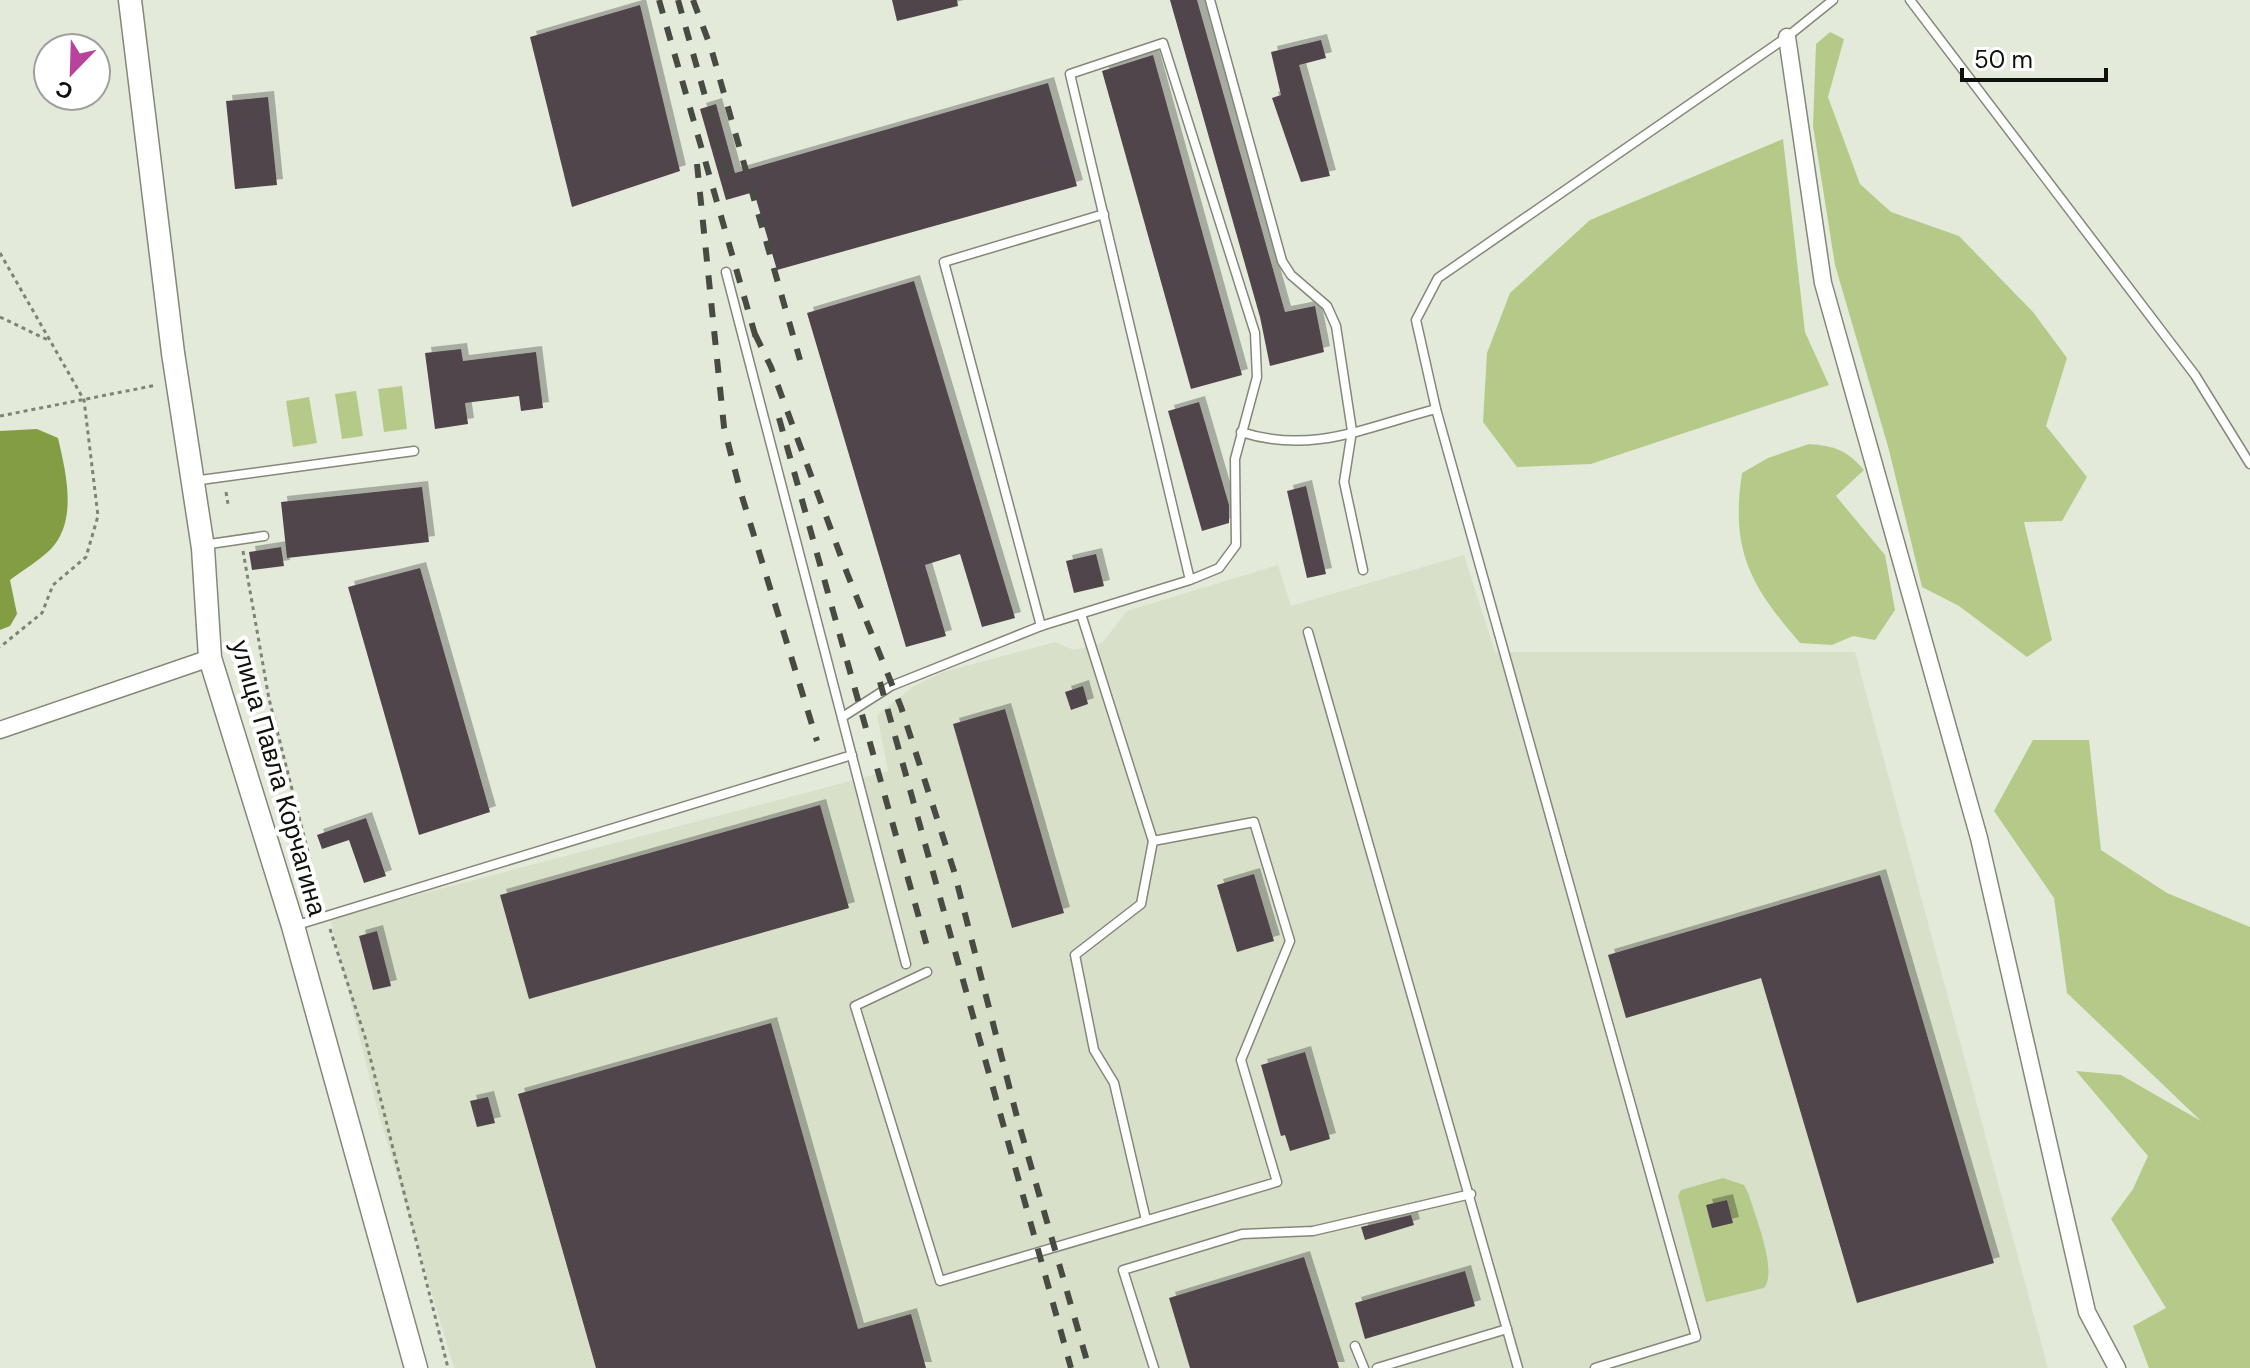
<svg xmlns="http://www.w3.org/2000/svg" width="2250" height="1368" viewBox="0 0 2250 1368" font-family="'DM Sans',sans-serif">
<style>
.built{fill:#d8e0c9}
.green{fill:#b5ca89}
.water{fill:#839d43}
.building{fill:#50444c;filter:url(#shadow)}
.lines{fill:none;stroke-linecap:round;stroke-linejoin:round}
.lane-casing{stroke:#838879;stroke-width:11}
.street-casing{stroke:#838879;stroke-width:19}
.secondary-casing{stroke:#838879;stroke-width:25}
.path{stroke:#7e8277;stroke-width:3;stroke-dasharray:4 4;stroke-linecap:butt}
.lane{stroke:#fff;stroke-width:8}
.street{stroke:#fff;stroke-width:16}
.secondary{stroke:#fff;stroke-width:22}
.rail{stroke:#484b43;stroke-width:6;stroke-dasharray:14 14;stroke-linecap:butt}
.labels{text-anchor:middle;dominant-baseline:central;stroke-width:8;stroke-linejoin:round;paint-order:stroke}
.street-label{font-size:26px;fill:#0f110c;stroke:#fff}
</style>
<defs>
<filter id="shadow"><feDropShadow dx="6" dy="-6" stdDeviation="0" flood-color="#0004"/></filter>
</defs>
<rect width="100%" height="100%" fill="#e4eada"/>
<path class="built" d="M1464,555L1495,652H1855L2048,1368H454L379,1115L330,918L888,771L877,715L914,686L943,672L1055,642L1074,650L1102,643L1127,611L1278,565L1291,606Z"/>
<g class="green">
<path d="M1830,32L1844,39L1828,97L1860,184L1891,212L1959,236L2033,312L2067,358L2046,426L2087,477L2062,521L2024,522L2052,640L2027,657L1959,606L1922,587L1889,450L1835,265L1813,126L1816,44Z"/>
<path d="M1783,139L1805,332L1829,385L1591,464L1517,467L1483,422L1487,353L1510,293L1590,220Z"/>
<path d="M402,386L407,429L384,432L378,389Z"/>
<path d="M356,391L363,436L342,439L335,394Z"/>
<path d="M309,397L317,443L293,447L286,401Z"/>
<path d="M1809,444C1835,446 1847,450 1864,470L1836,496L1885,555L1895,610L1875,640L1853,636L1832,645L1800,643C1751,586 1730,551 1742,473L1768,458Z"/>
<path d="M2033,740H2089L2101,850L2167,893L2250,927V1368H2149L2133,1326L2166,1308L2111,1219L2133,1189L2148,1156L2076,1071L2121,1075L2201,1121L2067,993L2054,898L1994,811Z"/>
<path d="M1723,1178L1744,1185L1749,1195C1755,1216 1778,1271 1764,1288L1706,1302L1678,1196L1681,1190Z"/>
</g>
<path class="water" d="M37,429L58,438C66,473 78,520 51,549C40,560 23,570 10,580L17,614L10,626L0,630V431Z"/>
<g class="building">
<path d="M892,0H957L958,6L897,21Z"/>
<path d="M1170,0H1197L1285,312L1315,306L1324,352L1270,366L1260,317Z"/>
<path d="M640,5L680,171L572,207L530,37Z"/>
<path d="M1321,40L1326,58L1299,65L1330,176L1301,182L1272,98L1281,95L1271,52Z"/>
<path d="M1153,55L1242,375L1191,389L1102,71Z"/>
<path d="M1048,83L1077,186L777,270L754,192L726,200L700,109L716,104L735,173Z"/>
<path d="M268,97L277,185L235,189L226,101Z"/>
<path d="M914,281L1015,618L982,627L960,554L925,565L946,636L906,647L807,313Z"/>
<path d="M461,349L463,361L536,352L543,408L521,411L519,396L465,403L468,424L435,429L425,353Z"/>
<path d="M1199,402L1229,505V523L1202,531L1168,411Z"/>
<path d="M1306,486L1326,574L1307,578L1287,491Z"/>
<path d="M422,487L429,542L287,558L281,502Z"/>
<path d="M281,547L284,566L252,570L249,552Z"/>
<path d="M1096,554L1104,586L1074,593L1066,561Z"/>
<path d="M420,568L490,812L419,835L348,587Z"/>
<path d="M1083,686L1088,704L1071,710L1065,692Z"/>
<path d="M1005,709L1064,913L1012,928L953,724Z"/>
<path d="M820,805L849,908L529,999L500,895Z"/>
<path d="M366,818L386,876L364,883L349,840L322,849L317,835Z"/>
<path d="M1254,874L1274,941L1237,952L1217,885Z"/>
<path d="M1880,875L1994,1263L1857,1303L1761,978L1626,1018L1608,955Z"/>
<path d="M377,931L391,986L373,990L359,936Z"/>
<path d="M771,1023L858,1329L911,1314L926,1368H596L518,1094Z"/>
<path d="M1305,1052L1330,1139L1290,1151L1285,1135L1281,1136L1261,1065Z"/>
<path d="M488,1097L495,1123L477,1127L470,1101Z"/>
<path d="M1727,1200L1733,1223L1712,1228L1706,1205Z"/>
<path d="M1411,1215L1414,1225L1365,1240L1361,1227Z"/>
<path d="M1304,1257L1339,1368H1190L1169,1298Z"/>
<path d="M1465,1271L1475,1306L1365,1339L1355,1303Z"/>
</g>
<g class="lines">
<g class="lane-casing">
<g id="lane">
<path d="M1210,0L1282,261L1291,275L1327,306L1336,326L1352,431L1344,482L1363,570"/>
<path d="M1910,0L2195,375L2250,464"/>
<path d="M726,272L906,964"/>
<path d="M1241,432C1312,455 1366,427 1436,409"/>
<path d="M193,481L414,451"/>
<path d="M203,545L264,536"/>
<path d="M1041,626L944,262L1104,214"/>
<path d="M1308,632L1518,1368"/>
<path d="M844,716L891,686L1041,626L1190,580L1070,74L1163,43L1255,333L1257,377L1235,459L1236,545L1219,568L1190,580"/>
<path d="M294,926L852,755"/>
<path d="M927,972L855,1006L940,1281L1277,1182L1241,1060L1290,941L1254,822L1153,841L1081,614"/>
<path d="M1146,1220L1114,1083L1094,1050L1075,955L1141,904L1153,841"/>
<path d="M1355,1346L1364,1368"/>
<path d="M1154,1368L1123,1270L1242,1234L1313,1231L1471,1194"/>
<path d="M1377,1368L1507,1329"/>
<path d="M1595,1368L1696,1337L1436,409L1416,320L1438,278L1787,37L1833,0"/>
</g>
</g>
<g class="street-casing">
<g id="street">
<path d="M1787,37L1823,283L1979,838L2087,1312L2117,1368"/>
<path d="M0,730L210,658"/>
</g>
</g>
<g class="secondary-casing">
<path id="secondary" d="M130,0L173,353L203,548L210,658L293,926L416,1368"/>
</g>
<g class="path">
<path d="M0,253L84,400L98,516L86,557L53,585L42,613L0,647"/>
<path d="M0,317L50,341"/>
<path d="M0,416L157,385"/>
<path d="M226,492L228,504"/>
<path d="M243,551L269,699L321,903"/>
<path d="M330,929L365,1037L448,1368"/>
</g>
<use href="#lane" class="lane"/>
<use href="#street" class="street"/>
<use href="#secondary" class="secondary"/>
<g class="rail">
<path d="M659,0L758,345"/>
<path d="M678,0L732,192"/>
<path d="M693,0L711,48L800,360"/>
<path d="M697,164L724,427L740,490L817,741"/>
<path d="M755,334L771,367L847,573L901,707L954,871L1018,1121L1089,1368"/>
<path d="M779,418L930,957"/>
<path d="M880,682L1071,1368"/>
</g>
</g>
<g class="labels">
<g class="street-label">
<text transform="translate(279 778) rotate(74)">улица Павла Корчагина</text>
</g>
</g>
<g transform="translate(72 72) rotate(203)"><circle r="38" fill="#ffffff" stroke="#9fa09e" stroke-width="2"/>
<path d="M0-6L14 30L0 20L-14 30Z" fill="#b8439c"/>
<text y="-12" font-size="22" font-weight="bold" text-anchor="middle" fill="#0f110c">С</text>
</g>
<path d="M1962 68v12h144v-12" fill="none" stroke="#0f110c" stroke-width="4"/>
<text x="1974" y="68" font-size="24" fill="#0f110c" stroke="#ffffff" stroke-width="6" paint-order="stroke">50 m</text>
</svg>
